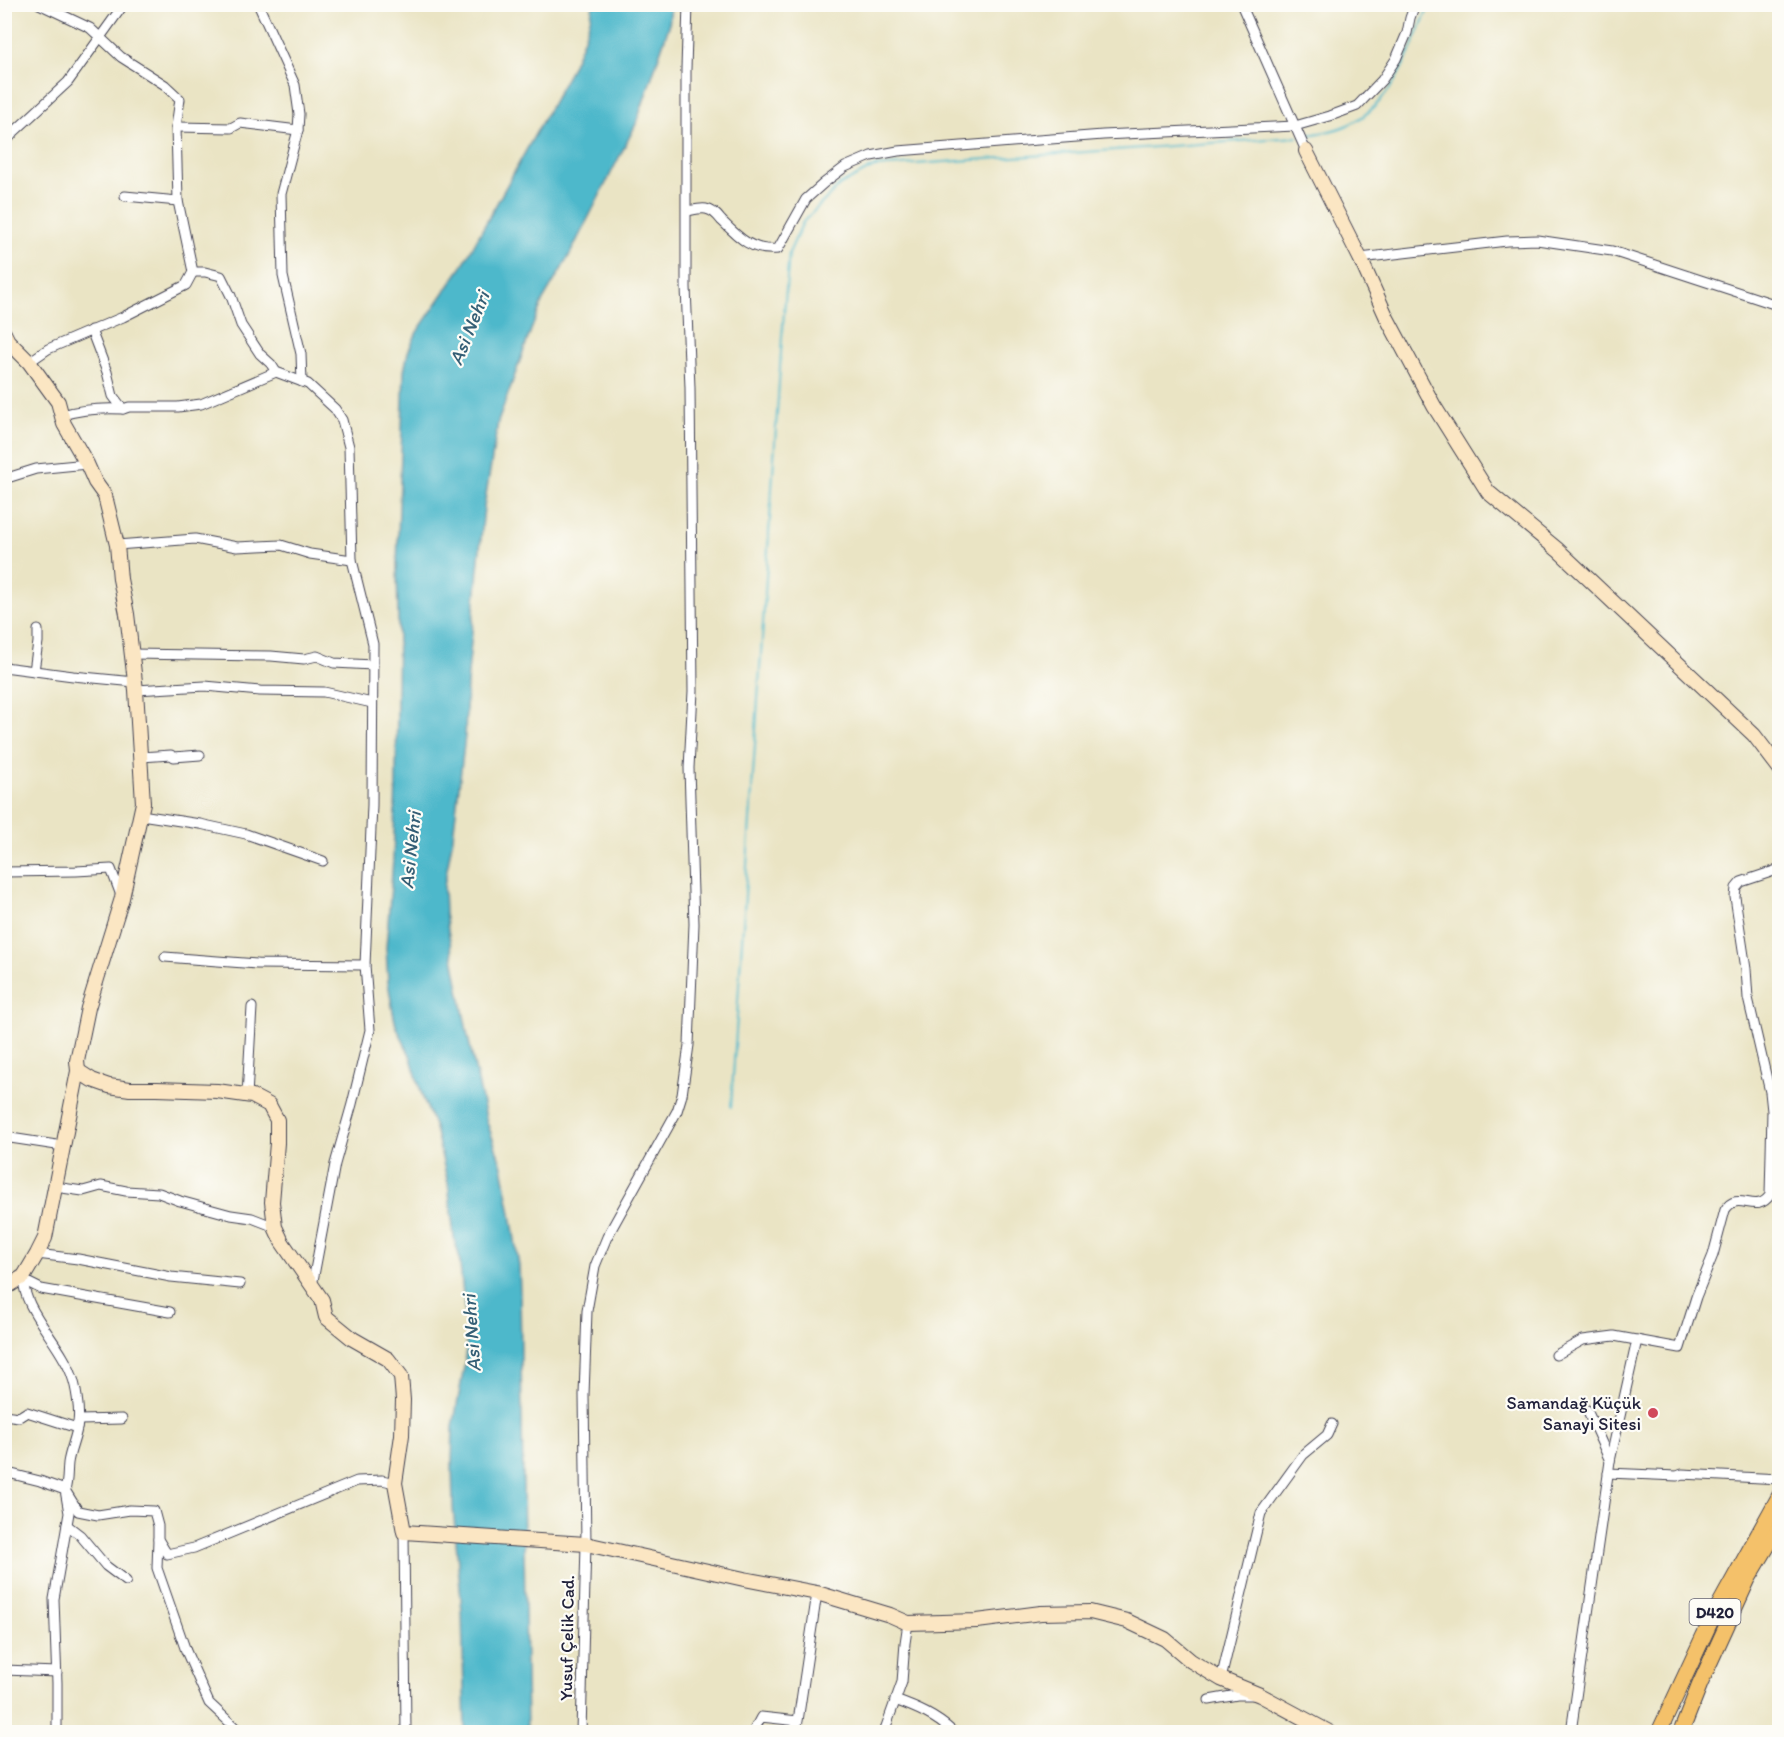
<svg xmlns="http://www.w3.org/2000/svg" width="1784" height="1737" viewBox="0 0 1784 1737" font-family="Itim,sans-serif">
<style>
.water{fill:#4eb8cb;stroke:#386d83;stroke-width:1.5}
.lines{fill:none;stroke-linecap:round;stroke-linejoin:round}
.stream{stroke:#4eb8cb;stroke-width:2}
.street-casing{stroke:#403f50;stroke-width:11}
.secondary-casing{stroke:#403f50;stroke-width:16}
.primary-casing{stroke:#403f50;stroke-width:17}
.street{stroke:#fff;stroke-width:9}
.secondary{stroke:#fbe6c3;stroke-width:14}
.primary{stroke:#f4c16a;stroke-width:15}
.poi-dot{fill:#d1495b;stroke:#fdfcf7;stroke-width:2}
.labels{text-anchor:middle;dominant-baseline:central;stroke-width:4.5;stroke-linejoin:round;paint-order:stroke}
.shield{fill:#fdfcf7;stroke:#646373;stroke-width:1.5}
.shield-label{font-size:16px;font-weight:bold;fill:#22223b}
.poi-label{font-size:18px;fill:#22223b;stroke:#fdfcf7;text-anchor:end}
.street-label{font-size:18px;fill:#22223b;stroke:#fdfcf7}
.water-label{font-size:20px;font-style:italic;fill:#345e75;stroke:#fdfcf7}
</style>
<rect width="100%" height="100%" fill="#fdfcf7"/>
<filter id="ink" filterUnits="userSpaceOnUse"><feTurbulence type="fractalNoise" baseFrequency=".0167" numOctaves="2"/><feDisplacementMap in="SourceGraphic" scale="12" xChannelSelector="R" yChannelSelector="G"/><feConvolveMatrix kernelMatrix="1 2 1 2 8 2 1 2 1" color-interpolation-filters="sRGB"/></filter>
<filter id="wash" filterUnits="userSpaceOnUse"><feTurbulence type="fractalNoise" baseFrequency=".008" numOctaves="4" result="noise"/><feDisplacementMap in="SourceGraphic" scale="24" xChannelSelector="R" yChannelSelector="G"/><feGaussianBlur stdDeviation="1.35" result="paint"/><feColorMatrix in="noise" values="0 0 0 0 0 0 0 0 0 0 0 0 0 0 0 0 0 1.4 0 .05"/><feComposite in="paint" operator="in"/></filter>
<g filter="url(#wash)">
<rect width="100%" height="100%" fill="#eae4c4"/>
<path class="water" d="M593,5H671L669,26L636,124L568,258L543,300L531,330L498,422L484,507L467,684L465,736L453,837L444,886L445,914L468,1037L487,1122L502,1166L510,1208L519,1266L520,1293L527,1732H465L462,1611L453,1506L452,1463L453,1427L465,1362L467,1334L459,1255L454,1238L448,1183L435,1128L423,1098L410,1055L396,1026L393,1012L388,982L386,948L393,860L396,784L398,619L397,565L404,371L408,352L417,332L461,268L569,73C579,51 589,29 593,5Z"/>
<g class="lines">
<g class="stream">
<path d="M1302,136C1319,133 1337,131 1352,123C1396,100 1411,47 1430,4"/>
<path d="M731,1107L782,337L789,253L803,222L840,185L874,167L1297,137"/>
</g>
</g>
</g>
<g filter="url(#ink)">
<g class="lines">
<g class="street-casing">
<g id="street">
<path d="M258,4L295,85L299,114L298,130L281,194L283,276L301,354L302,382"/>
<path d="M1241,4L1306,151"/>
<path d="M176,127L231,128L240,123L298,130"/>
<path d="M4,144L14,132L68,82L124,4"/>
<path d="M125,196L178,201"/>
<path d="M687,211C693,210 701,208 706,209C712,210 718,216 721,220C738,237 752,252 778,249L806,199L824,183L845,167L871,156L898,151L1103,135L1295,126L1330,116L1357,106L1382,80L1396,59L1407,33L1410,18L1415,4"/>
<path d="M1360,258L1507,241L1537,240L1612,251L1780,306"/>
<path d="M193,272H205L221,276L231,296L241,325L260,354L271,364L276,372L308,384L335,409L342,420L349,447L352,560L373,644L372,805L365,965L370,1030L352,1104L335,1164L312,1286"/>
<path d="M91,330L107,372L113,396L123,409L129,407H178L201,404L276,372"/>
<path d="M29,362L48,349L123,317L186,285L193,272L178,201L176,127L180,99L165,85L121,57L90,28L39,4"/>
<path d="M62,415C82,409 102,408 123,409"/>
<path d="M4,479L36,469L87,464"/>
<path d="M117,545L195,539L237,547L281,545L310,554L352,560"/>
<path d="M132,654L271,656L304,659L317,656L334,663L373,665"/>
<path d="M4,667L73,676L135,682"/>
<path d="M34,671L38,642V630"/>
<path d="M136,690L205,686L260,691L324,692L372,703"/>
<path d="M141,757L171,755L174,757L200,755"/>
<path d="M141,815L200,824L246,834L323,861"/>
<path d="M4,872L76,871L111,869L122,898"/>
<path d="M165,957L257,964L365,965"/>
<path d="M247,1096L252,1007"/>
<path d="M4,1137L63,1146"/>
<path d="M55,1187L83,1191L101,1186L126,1191L159,1193L180,1201L231,1215L252,1218L275,1227"/>
<path d="M37,1254L78,1259L171,1277L240,1284"/>
<path d="M24,1276C19,1306 63,1346 72,1376C76,1386 80,1411 78,1422C77,1436 70,1449 68,1463C67,1472 68,1481 65,1490L78,1511L98,1515L130,1510L154,1511L158,1526V1539L167,1554L194,1548L357,1481L382,1480L395,1483"/>
<path d="M23,1280L41,1289L170,1312"/>
<path d="M1556,1355L1583,1340L1614,1336L1680,1348L1696,1297L1713,1255L1725,1210C1738,1189 1756,1216 1770,1195L1772,1111L1770,1092L1748,998L1746,969L1735,897L1736,888L1741,882L1780,869"/>
<path d="M4,1415L19,1417L27,1412L77,1428"/>
<path d="M79,1420L122,1419"/>
<path d="M1610,1461L1637,1340"/>
<path d="M4,1472L40,1481L65,1490L69,1513L54,1599L57,1683V1732"/>
<path d="M1608,1473L1677,1476L1682,1474L1780,1479"/>
<path d="M67,1525L80,1535L106,1566L126,1581"/>
<path d="M404,1532L406,1732"/>
<path d="M158,1539L157,1568L186,1651L209,1703L240,1732"/>
<path d="M4,1670L57,1672"/>
<path d="M1221,1679L1261,1513L1303,1455L1327,1435L1332,1424"/>
<path d="M895,1700C917,1708 936,1716 953,1732"/>
<path d="M1209,1700L1237,1695H1254"/>
<path d="M581,1732L586,1544L584,1395L587,1311L595,1266L607,1237L677,1111L682,1095L689,1045L694,924L689,768L693,691L690,388L686,287V69L688,4"/>
<path d="M753,1732L761,1717L798,1721L817,1593"/>
<path d="M884,1732L902,1682L905,1643L908,1623"/>
<path d="M1571,1732L1610,1461L1587,1410"/>
</g>
</g>
<g class="secondary-casing">
<g id="secondary">
<path d="M1306,151L1360,258L1387,318L1434,406L1488,492L1558,550L1754,735L1780,769"/>
<path d="M4,333L8,341L29,362L58,402L64,424L87,464L95,482L105,496L117,545L120,579L127,614L136,690L143,803L122,898L88,1008L77,1061L78,1071L45,1238L37,1254L24,1276L4,1289"/>
<path d="M78,1071L92,1080L109,1086L130,1089H157L217,1091L252,1096L269,1105L277,1120V1143L272,1202L275,1227L282,1242L322,1300L326,1317L353,1339L388,1359L401,1376L403,1400L402,1435L395,1483L404,1532L586,1544L744,1579L817,1593L890,1615L908,1623L977,1621L1041,1613L1090,1612L1127,1621L1165,1639L1191,1661L1221,1679L1260,1695L1329,1732"/>
</g>
</g>
<g class="primary-casing">
<g id="primary">
<path d="M1659,1732L1712,1618L1780,1495"/>
<path d="M1681,1732L1700,1684L1748,1579L1780,1525"/>
</g>
</g>
<use href="#street" class="street"/>
<use href="#secondary" class="secondary"/>
<use href="#primary" class="primary"/>
</g>
</g>
<circle class="poi-dot" cx="1653" cy="1413" r="6"/>
<g class="labels">
<rect class="shield" x="1689.5" y="1599" width="51" height="26" rx="4.5"/>
<g class="shield-label">
<text x="1715" y="1612">D420</text>
</g>
<g class="poi-label">
<text x="1641" y="1403">Samandağ Küçük<tspan x="1641" dy="21">Sanayi Sitesi</tspan></text>
</g>
<g class="street-label">
<text transform="translate(567 1638) rotate(-89)">Yusuf Çelik Cad.</text>
</g>
<g class="water-label">
<text transform="translate(469 328) rotate(-68)">Asi Nehri</text>
<text transform="translate(410 850) rotate(-84)">Asi Nehri</text>
<text transform="translate(471 1333) rotate(-94)">Asi Nehri</text>
</g>
</g>
<rect width="1784" height="1737" fill="none" stroke="#fdfcf7" stroke-width="24"/>
</svg>
